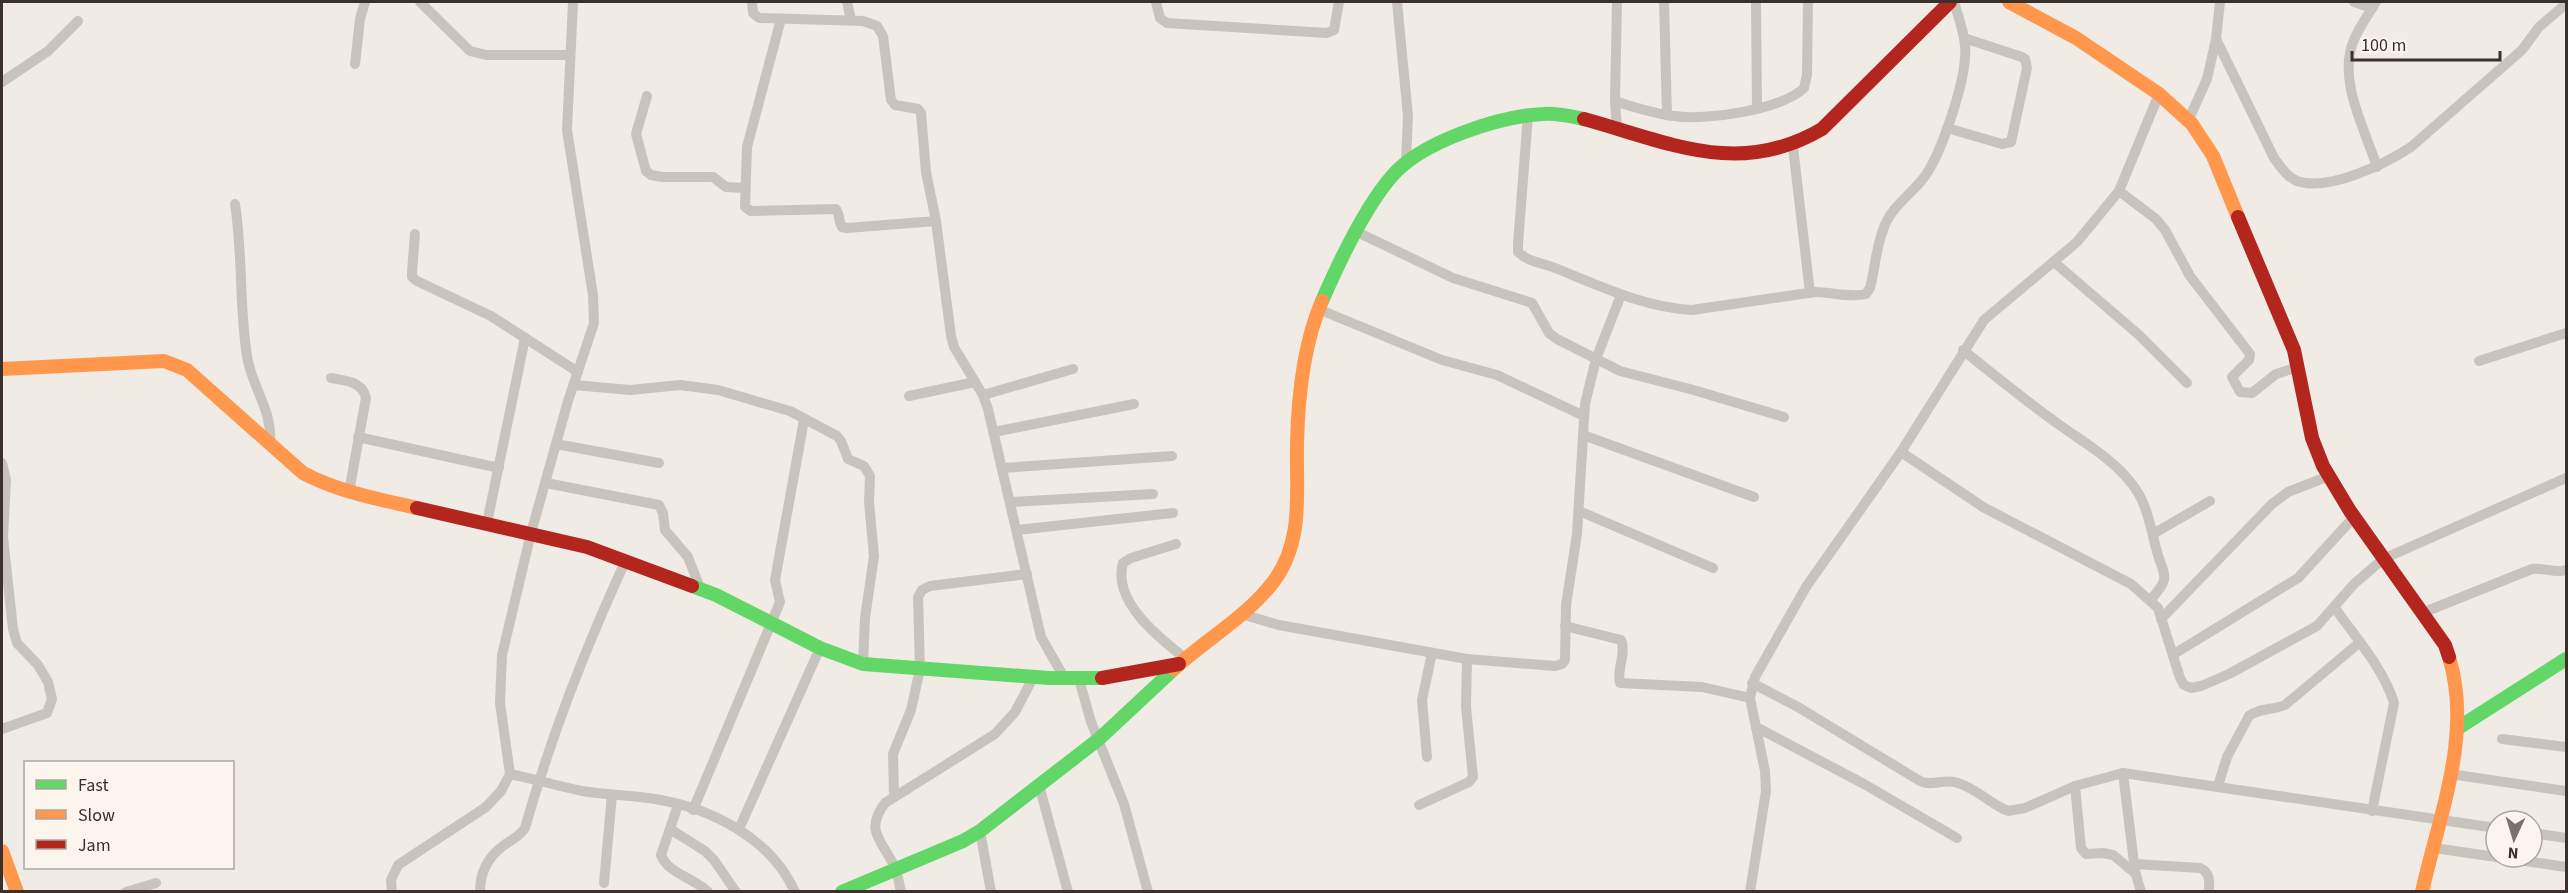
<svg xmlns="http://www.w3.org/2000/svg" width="2568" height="893" viewBox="0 0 2568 893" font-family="'Source Sans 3',sans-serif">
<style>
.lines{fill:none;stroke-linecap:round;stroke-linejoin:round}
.street{stroke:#c9c3be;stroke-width:10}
.fast{stroke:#63d668;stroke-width:14}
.slow{stroke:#ff974d;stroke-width:14}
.jam{stroke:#b3261e;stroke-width:14}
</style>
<rect width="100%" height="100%" fill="#f0ebe5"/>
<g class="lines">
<g class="street">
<path d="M420,2L470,51L486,55H569"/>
<path d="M752,2L753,13L759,18L863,21L877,26L883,36L891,100L895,105L918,109L921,113L926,172L936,221L951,336L954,347L983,395L988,409L1041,637L1065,679"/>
<path d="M847,2L851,20"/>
<path d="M1156,2L1160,18L1167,23L1327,33L1334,30L1339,2"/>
<path d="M1397,2L1408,116L1406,162"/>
<path d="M1664,2L1667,115"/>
<path d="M1756,2L1757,108"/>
<path d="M2354,2L2372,8"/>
<path d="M2376,2C2368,15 2359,27 2353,42C2338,82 2365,129 2377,167"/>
<path d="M781,19L747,147L745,207L751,211L836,209C840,214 838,221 842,227L847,228L936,221"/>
<path d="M2216,39L2274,158C2281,167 2287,177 2297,181C2328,192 2385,164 2411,147L2522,50L2539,27L2566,4"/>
<path d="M355,64L360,19L365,2"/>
<path d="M2,82L48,51L78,21"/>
<path d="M647,96L636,134L646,171L651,175L662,177H713L726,187L744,188"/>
<path d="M1615,101C1634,107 1654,114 1674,116C1705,121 1781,110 1804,88L1807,75L1808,2"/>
<path d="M1528,115L1518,244V252C1528,262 1543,263 1555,268C1600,286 1643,307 1692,310L1815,292C1832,292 1850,298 1866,294L1870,288C1875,269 1876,248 1883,230C1890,208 1909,196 1922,180C1941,157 1968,76 1965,46C1964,31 1958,16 1954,2"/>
<path d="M2188,121L2207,79L2216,39L2220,2"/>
<path d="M1947,128L2002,144L2011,142L2027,68L2025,59L2022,57L1964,38"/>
<path d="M1617,129L1615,101L1617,2"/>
<path d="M1793,147L1810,293"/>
<path d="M2119,191L2156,219L2165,230L2190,276L2250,354L2249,360L2232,377L2240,392L2252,393L2276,374L2298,367"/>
<path d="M235,204C243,254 239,306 247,356C252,389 273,409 270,445"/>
<path d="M1357,232L1453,278L1532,303L1549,333L1557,339L1620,371L1690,389L1784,417"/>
<path d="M415,234L412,272V277L417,281L491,316L578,372"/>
<path d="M2054,262L2139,335L2187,383"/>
<path d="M1318,309L1442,360L1497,375L1584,416"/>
<path d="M1963,350C1995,376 2027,402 2061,426C2085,443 2114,460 2132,484C2147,503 2150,525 2156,548C2163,576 2173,576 2150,600"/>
<path d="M2479,361L2566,333"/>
<path d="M331,378C346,381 362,381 366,398L349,492"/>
<path d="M574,385L630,390L680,385L718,390L790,411L837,436L841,441L848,459L864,466L870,476L869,502L874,556L865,618L863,664"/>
<path d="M983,395L1073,369"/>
<path d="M909,396L975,382"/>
<path d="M994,432L1134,404"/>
<path d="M1583,435L1754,497"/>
<path d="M358,437L499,468"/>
<path d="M556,444L659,463"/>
<path d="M1901,452L1983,507L2131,584L2158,608L2180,678L2184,685L2191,688L2201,686L2229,674L2317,626L2354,584L2383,559L2566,478"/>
<path d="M2,463L6,480L3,537L13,629L17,643L38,665L48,682L52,699L47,713L2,729"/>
<path d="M1003,468L1172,456"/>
<path d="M546,483L659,505L663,513L665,530L688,557L700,588"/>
<path d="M1011,502L1153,494"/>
<path d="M1579,511L1713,568"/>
<path d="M487,523L525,338"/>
<path d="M1017,530L1173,513"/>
<path d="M2153,534L2210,501"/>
<path d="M1176,544L1131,558L1123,563C1112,601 1159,638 1185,658"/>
<path d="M2335,608C2355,637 2384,669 2394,703L2372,811"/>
<path d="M2422,613L2532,569C2544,567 2554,574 2566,570"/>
<path d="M1241,614L1279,625L1467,659L1466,707L1473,777L1469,782L1419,805"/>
<path d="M2161,619L2272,504L2288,492L2329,476"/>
<path d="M1565,626L1621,640C1627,654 1616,669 1620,683L1702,687L1750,698"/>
<path d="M2174,654L2298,578L2354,517"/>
<path d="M1467,659L1555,666L1562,664L1565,660L1566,605L1577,534L1585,404L1596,359L1621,295"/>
<path d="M1079,679L1091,722L1124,804L1148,892"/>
<path d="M1752,683L1798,707L1920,781C1933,787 1944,778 1958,783C1975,788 1991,804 2008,811L2025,808L2075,786L2123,773"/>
<path d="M1756,727L1864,784L1957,838"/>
<path d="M2502,739L2566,747"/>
<path d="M1427,757L1422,700L1432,653"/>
<path d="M510,774C534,779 558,786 582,791C606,795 631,795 655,799C711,808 771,838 795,892"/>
<path d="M2450,774L2566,791"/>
<path d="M1039,785L1068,892"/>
<path d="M2075,786L2081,848L2086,854L2103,853L2113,855L2136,874"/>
<path d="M2218,786L2227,757L2249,716C2259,708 2273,710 2285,705L2359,643"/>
<path d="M894,797L893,754L911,710L920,669L918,597L922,590L930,586L1027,574"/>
<path d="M678,805L661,855C668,874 695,878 708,892"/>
<path d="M693,810L780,602L775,580L804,420"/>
<path d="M670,829L705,851L714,860L736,892"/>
<path d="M739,829L820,648"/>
<path d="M980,831L991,892"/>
<path d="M2532,833L2566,838"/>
<path d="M2434,848L2496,857"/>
<path d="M2498,857L2566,867"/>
<path d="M2135,864L2200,868C2211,873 2209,881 2209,892"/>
<path d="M604,883L612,795"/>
<path d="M126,892L156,883"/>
<path d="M392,892L391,880L398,865L486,807L501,791L510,774L500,703L502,655L531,533L568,401L594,323L593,295L567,130L573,2"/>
<path d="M480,892C480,873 488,857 503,846C511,840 519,837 525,828C551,736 585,649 625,562"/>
<path d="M901,892C899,884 898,875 895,868C884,842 863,832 885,803L995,734L1015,712L1034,676"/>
<path d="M1750,892L1766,791L1765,771L1750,698L1755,677L1806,587L1901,452L1984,320L2077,242L2119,191L2159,94"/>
<path d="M2141,892L2135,871L2123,773L2496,828"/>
</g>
<g class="fast">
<path d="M1322,301C1339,262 1365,207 1392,176C1421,142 1499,116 1543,114C1557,113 1570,116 1584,119"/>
<path d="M692,586L716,595L820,648L863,664L1049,678H1102"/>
<path d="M2458,728L2566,659"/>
<path d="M842,892L963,841L980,831L1099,739L1174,669"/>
</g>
<g class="slow">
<path d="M2009,2L2076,38L2159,94L2192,124L2213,156L2238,217"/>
<path d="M2,369L164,361L187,370L303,473C339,492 378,499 417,508"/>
<path d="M1174,669C1206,639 1247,617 1274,581C1304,540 1296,492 1297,444C1298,396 1303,345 1322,301"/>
<path d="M2,851L17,892"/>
<path d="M2422,892C2439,815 2473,735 2449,657"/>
</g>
<g class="jam">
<path d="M1584,119C1668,142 1739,178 1822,129L1950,2"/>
<path d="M2238,217L2294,350L2312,438L2323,466L2350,511L2445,645L2449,657"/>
<path d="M417,508L587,547L692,586"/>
<path d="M1102,678L1179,664"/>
</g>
</g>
<rect width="2568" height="893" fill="none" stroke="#3b302b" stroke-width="6"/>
<rect x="24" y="761" width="210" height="108" fill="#fbf5ee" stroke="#aea6a0" stroke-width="1.5"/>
<rect x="36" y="780" width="30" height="9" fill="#63d668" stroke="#aea6a0" stroke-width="1.5"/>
<text x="78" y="791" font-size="18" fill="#3b302b">Fast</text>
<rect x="36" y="810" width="30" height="9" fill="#ff974d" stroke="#aea6a0" stroke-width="1.5"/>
<text x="78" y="821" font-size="18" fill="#3b302b">Slow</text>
<rect x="36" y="840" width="30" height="9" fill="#b3261e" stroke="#aea6a0" stroke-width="1.5"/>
<text x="78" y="851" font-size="18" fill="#3b302b">Jam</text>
<g transform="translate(2514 839) rotate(184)"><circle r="28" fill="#fbf5ee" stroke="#aea6a0" stroke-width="1.5"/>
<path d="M0-4.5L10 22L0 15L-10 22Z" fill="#7a716c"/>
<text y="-9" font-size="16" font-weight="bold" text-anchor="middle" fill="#3b302b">N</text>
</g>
<path d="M2352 51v9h148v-9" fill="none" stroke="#3b302b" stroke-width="3"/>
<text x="2361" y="51" font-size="18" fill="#3b302b" stroke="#fbf5ee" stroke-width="4.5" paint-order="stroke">100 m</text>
</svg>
